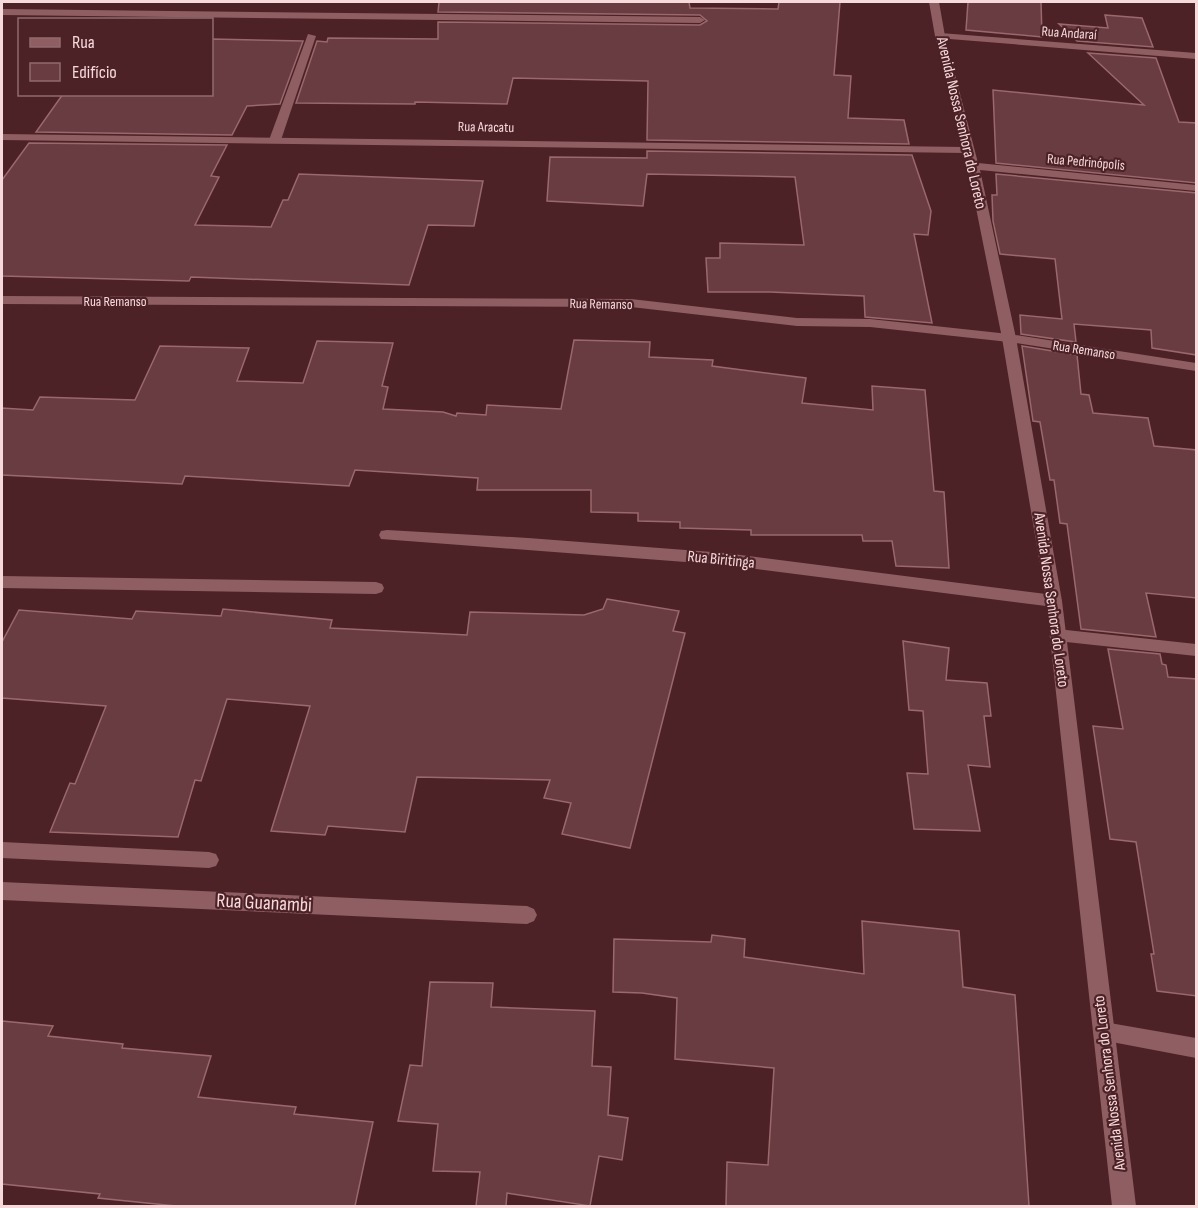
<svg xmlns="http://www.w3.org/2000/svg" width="1198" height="1208" viewBox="0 0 1198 1208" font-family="'Sofia Sans Condensed',sans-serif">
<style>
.building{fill:#693c41;stroke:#9a686d;stroke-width:1.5}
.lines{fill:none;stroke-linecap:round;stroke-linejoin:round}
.service{fill:#8f5e63;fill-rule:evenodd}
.minor{fill:#8f5e63;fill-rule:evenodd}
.tertiary{fill:#8f5e63;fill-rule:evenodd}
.labels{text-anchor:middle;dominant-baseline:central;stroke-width:4.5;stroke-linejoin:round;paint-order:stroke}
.far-street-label{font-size:14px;fill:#f6d9db;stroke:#4c2227}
.street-label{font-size:16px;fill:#f6d9db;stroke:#4c2227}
.near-street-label{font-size:20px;fill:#f6d9db;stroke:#4c2227}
</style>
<rect width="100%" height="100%" fill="#4c2227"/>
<g class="building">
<path d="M439,2H689L690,8L778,9L779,2H840L834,75L851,76L848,118L904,120L909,144L647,140L648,81L513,78L507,104L415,102V104L296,103L317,41L327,42L328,38L438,39V22L700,25L707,21L700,15L438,12Z"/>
<path d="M968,2H1041L1042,37L966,30Z"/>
<path d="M1105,15L1142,18L1153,47L1077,41L1059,24L1108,28Z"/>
<path d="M212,39L303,41L280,104L247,106L232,135L36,132L63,94H212Z"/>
<path d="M1088,53L1156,58L1179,122L1197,123V183L996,163L993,90L1144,105Z"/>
<path d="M29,143L227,145L211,176L219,177L195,225L271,227L283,200H288L299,174L483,181L474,226L428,225L409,285L191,277L189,281L2,276V180Z"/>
<path d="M647,151L912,155L931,211L928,235L914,234L932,323L865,317L864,296L770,292H708L706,258H720V243L804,245L795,177L647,174L643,206L547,201L550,157L647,158Z"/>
<path d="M996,174L1197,193V355L1152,348L1151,330L1074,324L1076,342L1021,334L1020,315L1062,319L1055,259L1000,254L993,221L992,195H997Z"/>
<path d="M574,340L650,342L649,357L713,360L712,366L806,378L802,403L873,410L872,386L925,390L934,491L944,492L949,568L896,566L892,541H863L862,535H751V530L680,528V522L638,521V513L591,512V490H477L478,478L355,470L349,486L185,476L182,484L2,475V408L33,410L40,397L135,400L160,346L249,348L237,381L303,383L317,341L393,343L382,386L388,387L383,409L443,412L456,416L457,413L486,415L487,405L561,409Z"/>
<path d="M1022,346L1077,355L1081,394L1089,395L1093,413L1148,418L1154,446L1197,450V598L1146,593L1156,637L1081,629L1067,524L1060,523L1054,480H1050L1040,422L1033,421Z"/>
<path d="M607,599L679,611L673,631L685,633L630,848L562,834L571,803L544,798L550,780L417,777L405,832L328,826L325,835L271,831L310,706L227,699L201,781L195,780L178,837L50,832L70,783L75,784L106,706L2,698V642L19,610L132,619L136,611L221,616L223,609L332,620L330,628L467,635L470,612L584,615L603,609Z"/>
<path d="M903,641L949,648L946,680L987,683L991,716H984L990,767L968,765L980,831L914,829L907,773L928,774L923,711L909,710Z"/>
<path d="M1108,649L1160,654L1162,664L1166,665L1168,677L1197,679V996L1157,991L1151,954H1154L1136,842L1110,839L1093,726L1123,729Z"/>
<path d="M862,921L959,931L963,987L1015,995L1029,1206H726L727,1162L768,1165L774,1068L675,1059L677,998L642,993L613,992L614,939L711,942L712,935L745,939L744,957L864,974Z"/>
<path d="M430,982L493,983L491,1007L595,1011L592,1066L611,1067L608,1115L628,1118L622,1160L599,1156L590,1206L507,1193L506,1206H476L480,1172L433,1171L438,1124L398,1121L410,1065L422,1066Z"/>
<path d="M2,1021L53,1026L48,1036L123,1044L122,1048L211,1056L198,1097L296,1107L294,1114L373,1122L355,1206H176L98,1198L100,1194L2,1184Z"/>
</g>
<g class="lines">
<g class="service">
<path d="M2,576L376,582L382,584L384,588L382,592L376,594L2,588Z"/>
<path d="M2,842L209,852L216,854L219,860L216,866L209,868L2,858Z"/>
</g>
<g class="minor">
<path d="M2,9L700,17L705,20L700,23L2,15Z"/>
<path d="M940,33L1196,53V59L937,38L935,36Z"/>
<path d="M308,34L316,36L281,140L275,143L271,142L269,140Z"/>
<path d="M2,296L631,299L797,318L870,319L1009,334L1196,363V371L1009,342L870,327L797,326L631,307L2,304Z"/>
<path d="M387,530L528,538L725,553L1054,595L1060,597L1062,601L1060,605L1054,607L725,565L381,539L379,535L381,531Z"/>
<path d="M1057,629L1196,644V656L1057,641L1051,639L1049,635L1051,631Z"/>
<path d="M2,882L527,906L534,909L537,915L534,921L527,924L2,900Z"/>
<path d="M1104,1022L1196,1038V1058L1096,1039L1093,1032L1096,1025Z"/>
</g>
<path class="tertiary" d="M929,2H939L945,36L978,163L1196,185V191L980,170L1016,338L1062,601L1136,1206H1112L1046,601L1002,338L965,153L2,140V134L964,147L935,36Z"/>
</g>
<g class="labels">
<g class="far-street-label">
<text transform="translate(1069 33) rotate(4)">Rua Andaraí</text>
<text transform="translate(486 127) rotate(1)">Rua Aracatu</text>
<text transform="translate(1086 162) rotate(5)">Rua Pedrinópolis</text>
<text x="115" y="301">Rua Remanso</text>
<text transform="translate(601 304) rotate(1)">Rua Remanso</text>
<text transform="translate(1084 350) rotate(9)">Rua Remanso</text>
</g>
<g class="street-label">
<text transform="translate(961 123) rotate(77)">Avenida Nossa Senhora do Loreto</text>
<text transform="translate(721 560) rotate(6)">Rua Biritinga</text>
<text transform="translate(1051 600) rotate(82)">Avenida Nossa Senhora do Loreto</text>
<text transform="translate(1110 1083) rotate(-97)">Avenida Nossa Senhora do Loreto</text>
</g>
<g class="near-street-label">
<text transform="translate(264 903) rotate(3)">Rua Guanambi</text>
</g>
</g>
<rect width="1198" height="1208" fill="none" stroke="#f6d9db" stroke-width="6"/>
<rect x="18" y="18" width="195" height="78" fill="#4c2227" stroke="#906b6f" stroke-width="1.5"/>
<rect x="30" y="38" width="30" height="9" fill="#8f5e63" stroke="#906b6f" stroke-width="1.5"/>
<text x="72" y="48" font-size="18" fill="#f6d9db">Rua</text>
<rect x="30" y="63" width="30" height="18" fill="#693c41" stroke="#906b6f" stroke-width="1.5"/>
<text x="72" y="78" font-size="18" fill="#f6d9db">Edifício</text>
</svg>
